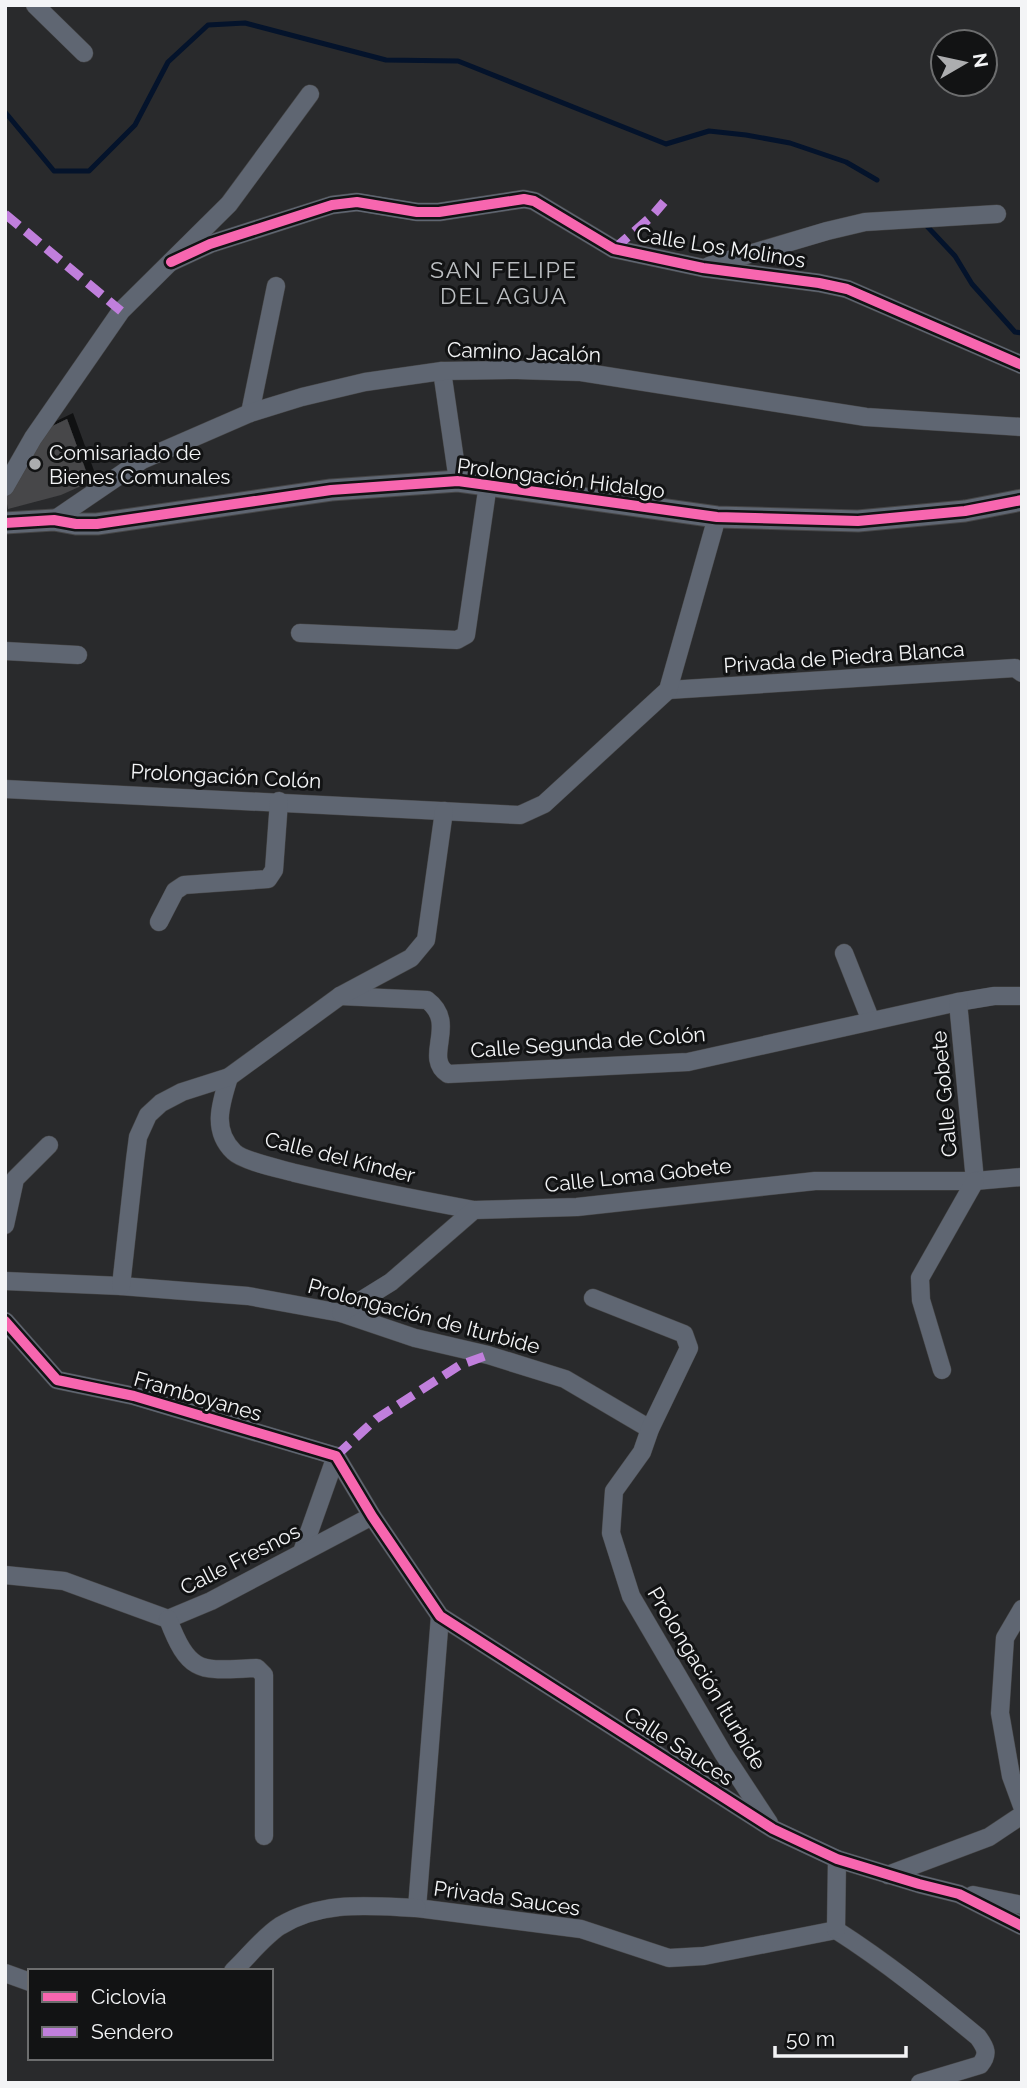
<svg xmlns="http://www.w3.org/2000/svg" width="1027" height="2088" viewBox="0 0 1027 2088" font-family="Raleway,sans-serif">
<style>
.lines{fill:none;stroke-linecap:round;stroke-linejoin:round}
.stream{stroke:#04132b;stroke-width:5}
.building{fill:#474749;filter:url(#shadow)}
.minor-casing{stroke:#464647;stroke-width:19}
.tertiary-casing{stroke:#464647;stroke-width:23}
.minor{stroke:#5f6672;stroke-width:18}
.tertiary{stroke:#5f6672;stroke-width:21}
.quiet{stroke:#c07fdc;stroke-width:9;stroke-dasharray:18 9;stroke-linecap:butt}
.cycleway-casing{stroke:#121314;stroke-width:15}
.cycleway{stroke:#f766af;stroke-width:10}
.poi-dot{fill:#acadaf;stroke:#121314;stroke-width:2.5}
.labels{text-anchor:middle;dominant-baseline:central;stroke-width:6;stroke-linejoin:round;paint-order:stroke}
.street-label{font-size:21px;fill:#f3f4f6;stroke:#121314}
.poi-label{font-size:21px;fill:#f3f4f6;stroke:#121314;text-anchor:start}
.neighbourhood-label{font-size:23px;letter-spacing:2px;fill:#bbbec1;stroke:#121314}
</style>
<defs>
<filter id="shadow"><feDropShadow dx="6" dy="-6" stdDeviation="0" flood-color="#0009"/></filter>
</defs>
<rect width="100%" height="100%" fill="#292a2c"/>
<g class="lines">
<g class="stream">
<path d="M5,112L54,171H89L135,125L168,62L208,25L245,23L386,60L458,61L666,144L709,131L746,135L790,143L846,162L877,180"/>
<path d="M923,222L955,256L972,284L1015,332L1022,333"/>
</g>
</g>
<path class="building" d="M67,419L90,482L61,495L8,509L5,494L38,433Z"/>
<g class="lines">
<g class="minor-casing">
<g id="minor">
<path d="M35,5L84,53"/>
<path d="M171,262L210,244L332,205L357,202L417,212H439L524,199L534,201L614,249L703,268L819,283L847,289L1022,365"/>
<path d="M709,266L827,231L865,222L997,214"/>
<path d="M442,371L458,481"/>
<path d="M250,413L276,286"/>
<path d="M5,487L33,438L121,311L229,204L310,94"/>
<path d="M54,520L142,460L250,413L302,397L365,382L442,371L517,370L581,372L866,417L1022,427"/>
<path d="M300,633L457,640L466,635L488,484"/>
<path d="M5,651L78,655"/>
<path d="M668,690L1015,668L1022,673"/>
<path d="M5,789L520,815L544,804L668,690L717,517"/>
<path d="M159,922L175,891L184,885L268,879L274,870L279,801"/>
<path d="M844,953L871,1021"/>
<path d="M340,996L427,1000C459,1024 422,1057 448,1074L688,1062L958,1002L994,996H1022"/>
<path d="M958,1002L975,1181"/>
<path d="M229,1077C221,1103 211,1130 234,1152C243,1161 281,1169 295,1173C354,1187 414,1199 474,1210"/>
<path d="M5,1225L15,1179L49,1145"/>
<path d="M5,1281L121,1286L248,1296L341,1313L415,1338L488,1355L565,1379L650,1429"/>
<path d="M121,1286L135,1160L138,1137L148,1115L161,1103L182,1092L229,1077L340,996L411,958L426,940L444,811"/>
<path d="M593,1298L684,1334L689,1348L650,1429L642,1452L614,1491L611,1533L631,1596L723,1753L769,1823"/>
<path d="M341,1313L391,1282L474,1210L577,1207L815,1181H975L1022,1177"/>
<path d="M5,1321L57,1380L134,1396L336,1456L372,1516L440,1616L773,1829L837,1859L919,1884L959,1894L1022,1926"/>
<path d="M942,1370L921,1300L920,1278L975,1181"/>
<path d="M302,1552L336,1456"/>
<path d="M5,1575L64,1581L168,1619L211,1601L372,1516"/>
<path d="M1022,1609L1005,1638L1000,1713L1011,1776L1022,1806"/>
<path d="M440,1616L417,1908L581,1929L669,1958L704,1956L836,1930"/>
<path d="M168,1619C190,1677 202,1670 257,1668L264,1675V1836"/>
<path d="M888,1875L989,1837L1022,1815"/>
<path d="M973,1895L1022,1905"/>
<path d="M836,1930C886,1962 932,1999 978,2037C986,2048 989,2054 980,2065L920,2083"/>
<path d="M836,1930L837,1859"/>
<path d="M233,1971C248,1957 263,1937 280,1926C323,1900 369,1906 417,1908"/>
<path d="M5,1973L30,1982"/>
</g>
</g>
<g class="tertiary-casing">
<path id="tertiary" d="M5,523L54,520L76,524H97L331,490L458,481L717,517L858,521L965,511L1022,500"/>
</g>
<use href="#minor" class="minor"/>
<use href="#tertiary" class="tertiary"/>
<g class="quiet">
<path d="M5,214L121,311"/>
<path d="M614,249L652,216L664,202"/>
<path d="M336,1456L376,1419L460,1365L488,1355"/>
</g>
<g class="cycleway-casing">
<g id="cycleway">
<path d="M171,262L210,244L332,205L357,202L417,212H439L524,199L534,201L614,249L703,268L819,283L847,289L1022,365"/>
<path d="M5,523L54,520L76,524H97L331,490L458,481L717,517L858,521L965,511L1022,500"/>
<path d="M5,1321L57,1380L134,1396L336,1456L372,1516L440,1616L773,1829L837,1859L919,1884L959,1894L1022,1926"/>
</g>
</g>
<use href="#cycleway" class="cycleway"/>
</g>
<circle class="poi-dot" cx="35" cy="464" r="7"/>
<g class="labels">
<g class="street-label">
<text transform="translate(721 247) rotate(9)">Calle Los Molinos</text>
<text transform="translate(524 352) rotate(2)">Camino Jacalón</text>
<text transform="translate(561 478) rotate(7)">Prolongación Hidalgo</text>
<text transform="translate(844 657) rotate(-4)">Privada de Piedra Blanca</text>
<text transform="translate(226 776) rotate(3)">Prolongación Colón</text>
<text transform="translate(588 1042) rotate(-4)">Calle Segunda de Colón</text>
<text transform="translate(944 1094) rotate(-95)">Calle Gobete</text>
<text transform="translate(340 1157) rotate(14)">Calle del Kinder</text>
<text transform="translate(638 1175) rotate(-6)">Calle Loma Gobete</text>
<text transform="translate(424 1316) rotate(15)">Prolongación de Iturbide</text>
<text transform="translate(198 1396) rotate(16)">Framboyanes</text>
<text transform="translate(240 1559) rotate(-27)">Calle Fresnos</text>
<text transform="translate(707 1678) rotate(59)">Prolongación Iturbide</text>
<text transform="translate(679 1746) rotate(33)">Calle Sauces</text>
<text transform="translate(507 1898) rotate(8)">Privada Sauces</text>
</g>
<g class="poi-label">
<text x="49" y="452">Comisariado de<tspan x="49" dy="24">Bienes Comunales</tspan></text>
</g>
<g class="neighbourhood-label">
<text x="504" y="269">SAN FELIPE<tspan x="504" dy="26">DEL AGUA</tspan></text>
</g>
</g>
<rect width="1027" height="2088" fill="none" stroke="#f3f4f6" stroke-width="14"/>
<rect x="28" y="1969" width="245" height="91" fill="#121314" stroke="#6c6d6e" stroke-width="2"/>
<rect x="42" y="1992" width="35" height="10" fill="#f766af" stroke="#6c6d6e" stroke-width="2"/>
<text x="91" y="2004" font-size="21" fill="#f3f4f6">Ciclovía</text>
<rect x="42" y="2027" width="35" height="10" fill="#c07fdc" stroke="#6c6d6e" stroke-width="2"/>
<text x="91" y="2039" font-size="21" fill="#f3f4f6">Sendero</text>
<g transform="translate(964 63) rotate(81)"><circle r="33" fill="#121314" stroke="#6c6d6e" stroke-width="2"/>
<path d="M0-5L12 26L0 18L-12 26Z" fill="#acadaf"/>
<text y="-10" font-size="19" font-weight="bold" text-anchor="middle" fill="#f3f4f6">N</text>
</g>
<path d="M775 2046v10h131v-10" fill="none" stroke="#f3f4f6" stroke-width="3.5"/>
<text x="786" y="2046" font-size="21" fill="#f3f4f6" stroke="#121314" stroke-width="5" paint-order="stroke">50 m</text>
</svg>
